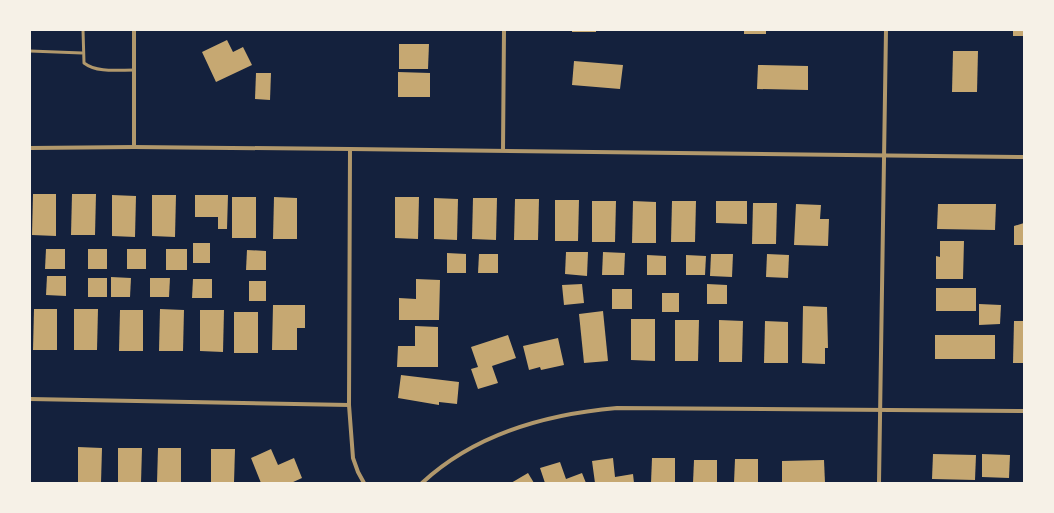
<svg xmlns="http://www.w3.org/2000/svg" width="1054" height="513" viewBox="0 0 1054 513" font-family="'Public Sans',sans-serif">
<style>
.building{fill:#c6a872}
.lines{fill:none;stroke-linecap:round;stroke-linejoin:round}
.service{stroke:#b1986c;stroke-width:3}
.minor{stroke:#b1986c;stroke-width:4}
</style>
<rect width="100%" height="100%" fill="#14213d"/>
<g class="building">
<rect x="572" y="30" width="24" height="2"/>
<rect x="744" y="30" width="22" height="4"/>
<rect x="1013" y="30" width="11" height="6"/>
<path d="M227,40L233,52L243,47L252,65L216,82L202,52Z"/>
<path d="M399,44H429L428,69H399Z"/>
<path d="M953,51H978L977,92H952Z"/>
<path d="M574,61L623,65L620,89L572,85Z"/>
<path d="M758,65L808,66V90L757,89Z"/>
<path d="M398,72L430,73V97H398Z"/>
<path d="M256,73H271L270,100L255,99Z"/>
<path d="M33,194H56V236L32,235Z"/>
<path d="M72,194H96L95,235H71Z"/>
<path d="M112,195L136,196L135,237L112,236Z"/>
<path d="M152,195H176L175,237L152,236Z"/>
<path d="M195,195H228L227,229H218V217H195Z"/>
<rect x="232" y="197" width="24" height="41"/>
<path d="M274,197L297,198V239H273Z"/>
<path d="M395,197H419L418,239L395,238Z"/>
<path d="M434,198L458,199L457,240L434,239Z"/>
<path d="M473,198H497L496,240L472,239Z"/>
<path d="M515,199H539L538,240H514Z"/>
<path d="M555,200H579L578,241H555Z"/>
<path d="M592,201H616L615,242H592Z"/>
<path d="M633,201L656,202V243H632Z"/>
<path d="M672,201H696L695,242H671Z"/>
<path d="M716,201H747V224L716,223Z"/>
<path d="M753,203H777L776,244H752Z"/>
<path d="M796,204L821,205L820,219H829L828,246L794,245Z"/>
<path d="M938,204H996L995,230L937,229Z"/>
<path d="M1024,223V245H1014V226Z"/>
<path d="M940,241H964L963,279H936V256L940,257Z"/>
<rect x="193" y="243" width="17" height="20"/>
<path d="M46,249H65V269H45Z"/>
<rect x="88" y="249" width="19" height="20"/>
<rect x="127" y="249" width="19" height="20"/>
<rect x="166" y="249" width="21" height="21"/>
<path d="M247,250L266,251V270H246Z"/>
<path d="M566,252H588L587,276L565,274Z"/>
<path d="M603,252L625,253L624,275H602Z"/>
<path d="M447,253L466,254V273H447Z"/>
<path d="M479,254H498V273H478Z"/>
<path d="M711,254H733L732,277L710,276Z"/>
<path d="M767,254L789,255L788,278L766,277Z"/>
<path d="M647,255L666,256V275H647Z"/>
<path d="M686,255L706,256L705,275H686Z"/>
<path d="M47,276H66V296L46,295Z"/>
<path d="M111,277L131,278L130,297H111Z"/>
<rect x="88" y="278" width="19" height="19"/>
<path d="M150,278H170L169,297H150Z"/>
<path d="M193,279H212V298H192Z"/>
<path d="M416,279L440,280L439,320H399V298L416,299Z"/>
<rect x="249" y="281" width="17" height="20"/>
<path d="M582,284L584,303L564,305L562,285Z"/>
<path d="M707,284L727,285V304H707Z"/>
<rect x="936" y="288" width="40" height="23"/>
<rect x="612" y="289" width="20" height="20"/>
<rect x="662" y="293" width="17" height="19"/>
<path d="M979,304L1001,305L1000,324L979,325Z"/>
<path d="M273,305H305V328H297V350H272Z"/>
<path d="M803,306L827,307L828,348H825V364L802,363Z"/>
<path d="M34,309H57V350H33Z"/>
<path d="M74,309H98L97,350H74Z"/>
<path d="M160,309L184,310L183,351H159Z"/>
<path d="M120,310H143V351H119Z"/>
<path d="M200,310H224L223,352L200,351Z"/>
<path d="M603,311L608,361L584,363L579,314Z"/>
<rect x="234" y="312" width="24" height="41"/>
<path d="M631,319H655V361L631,360Z"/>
<path d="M675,320H699L698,361H675Z"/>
<path d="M719,320L743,321L742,362H719Z"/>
<path d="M765,321L788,322V363H764Z"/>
<path d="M1014,321H1024V363H1013Z"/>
<path d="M415,326L438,327V367H397L398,346H415Z"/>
<path d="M508,335L516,358L492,366L498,383L478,389L471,369L478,367L471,347Z"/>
<rect x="935" y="335" width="60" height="24"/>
<path d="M558,338L564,365L541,370L540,367L529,370L523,346Z"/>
<path d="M401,375L459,382L457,404L439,402V405L398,398Z"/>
<path d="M78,447L102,448L101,483H78Z"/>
<path d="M118,448H142L141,483H118Z"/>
<path d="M158,448H181V483H157Z"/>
<path d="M211,449H235L234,483H211Z"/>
<path d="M271,449L278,465L294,458L302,478L291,483H261L251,458Z"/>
<path d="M933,454L976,455L975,480L932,479Z"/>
<path d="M982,454L1010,455L1009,478L982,477Z"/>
<path d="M613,458L615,477L633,474L634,483H595L592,461Z"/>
<path d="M652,458H675V483H651Z"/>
<path d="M735,459H758V483H734Z"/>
<path d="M694,460H717V483H693Z"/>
<path d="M824,460L825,483H782V461Z"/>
<path d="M560,462L566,479L582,473L586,483H545L540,468Z"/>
<path d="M528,473L534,483H511Z"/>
</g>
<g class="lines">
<g class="service">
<path d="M83,30L84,63C97,73 118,70 134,70"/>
<path d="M30,51L82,53"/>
</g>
<g class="minor">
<path d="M134,147V30"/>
<path d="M30,148L134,147L350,149L1024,157"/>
<path d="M350,149L349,405L353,458L358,472L364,483"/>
<path d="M503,150L504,30"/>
<path d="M30,399L349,405"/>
<path d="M422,483C476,433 547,414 617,408L1024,411"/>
<path d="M879,483L886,30"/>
</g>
</g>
<rect width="1054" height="513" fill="none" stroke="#f6f1e7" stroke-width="62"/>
</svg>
